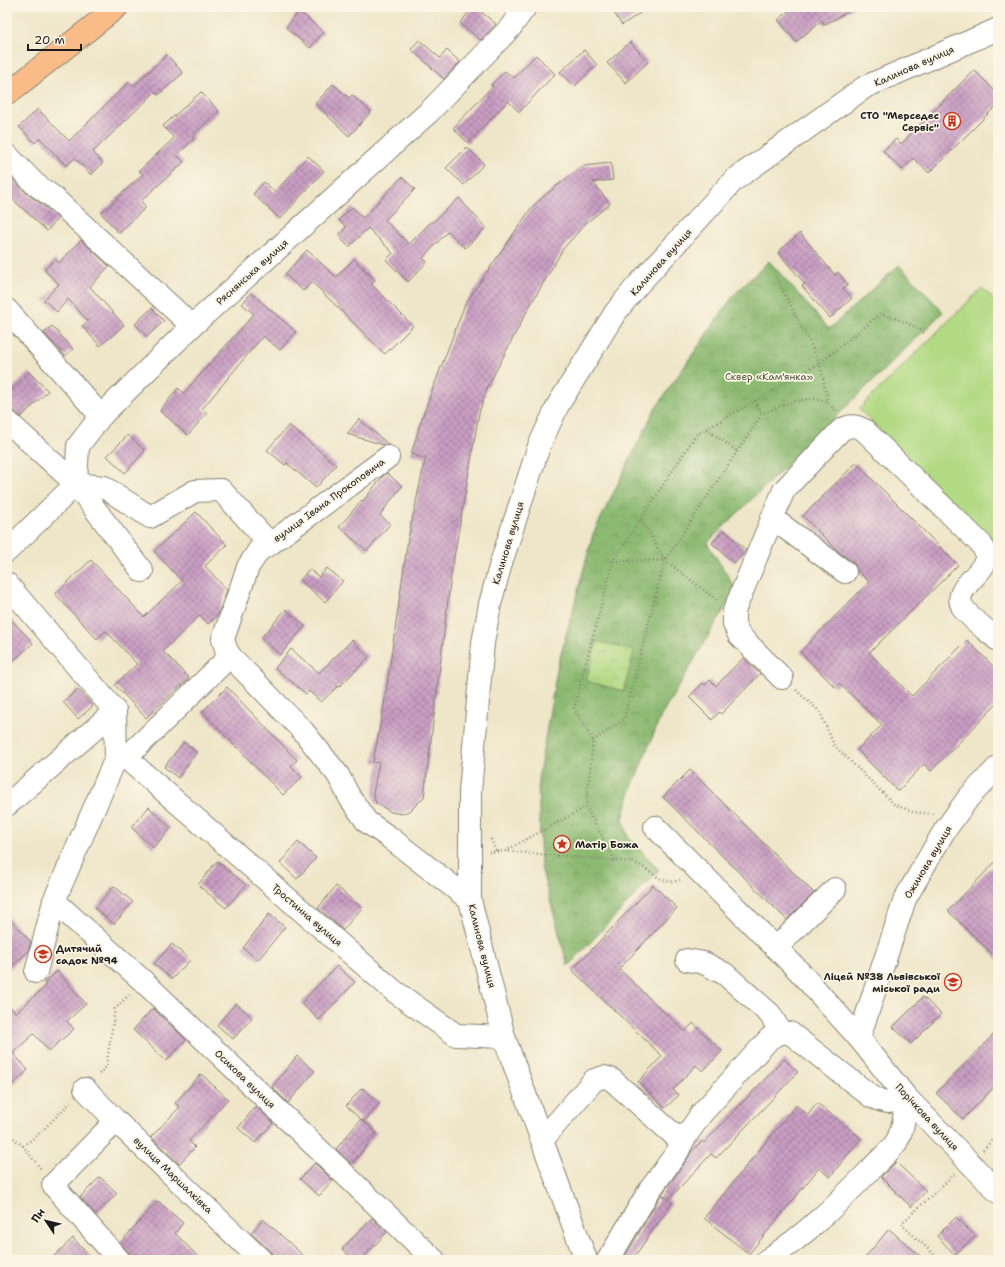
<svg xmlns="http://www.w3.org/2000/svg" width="1005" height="1267" viewBox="0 0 1005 1267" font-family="'Shantell Sans',sans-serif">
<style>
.forest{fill:url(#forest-crowns);stroke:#546b47}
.park{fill:url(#park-crowns);stroke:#677b50}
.pitch{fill:#b2da84;stroke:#677b50}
.building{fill:url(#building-cross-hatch)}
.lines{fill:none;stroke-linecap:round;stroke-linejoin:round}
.minor-casing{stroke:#868172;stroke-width:24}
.major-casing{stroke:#868172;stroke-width:24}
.path{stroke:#868172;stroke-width:2.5;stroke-dasharray:1 3;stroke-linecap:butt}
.minor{stroke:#fff;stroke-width:22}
.major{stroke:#f9bc89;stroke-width:22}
.labels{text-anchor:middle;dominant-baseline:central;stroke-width:3.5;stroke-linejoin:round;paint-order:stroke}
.street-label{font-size:10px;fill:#1c1c1c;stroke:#fcf5e5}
.poi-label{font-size:10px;font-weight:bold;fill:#1c1c1c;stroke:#fcf5e5;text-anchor:end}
.park-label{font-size:10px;fill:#49553b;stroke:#fcf5e5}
</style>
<defs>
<pattern id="forest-crowns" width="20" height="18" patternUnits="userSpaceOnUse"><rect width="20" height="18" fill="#8dba72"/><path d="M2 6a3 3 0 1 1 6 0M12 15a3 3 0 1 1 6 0" fill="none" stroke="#799f62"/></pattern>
<pattern id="park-crowns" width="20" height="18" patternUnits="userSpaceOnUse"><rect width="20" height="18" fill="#b2da84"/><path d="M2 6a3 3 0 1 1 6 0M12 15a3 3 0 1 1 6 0" fill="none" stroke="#98ba71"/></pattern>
<pattern id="building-cross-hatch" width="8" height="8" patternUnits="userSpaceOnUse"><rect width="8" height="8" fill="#c99ec3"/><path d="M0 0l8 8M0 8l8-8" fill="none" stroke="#a2809e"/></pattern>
</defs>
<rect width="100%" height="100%" fill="#fcf5e5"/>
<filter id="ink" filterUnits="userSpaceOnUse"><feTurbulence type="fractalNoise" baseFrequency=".025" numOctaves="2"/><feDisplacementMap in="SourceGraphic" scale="8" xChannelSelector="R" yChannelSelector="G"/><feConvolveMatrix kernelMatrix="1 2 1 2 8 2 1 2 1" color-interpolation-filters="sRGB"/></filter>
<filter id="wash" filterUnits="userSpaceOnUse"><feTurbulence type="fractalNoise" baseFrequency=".012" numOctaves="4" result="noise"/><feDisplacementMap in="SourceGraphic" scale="16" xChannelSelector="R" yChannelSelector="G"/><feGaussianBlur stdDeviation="0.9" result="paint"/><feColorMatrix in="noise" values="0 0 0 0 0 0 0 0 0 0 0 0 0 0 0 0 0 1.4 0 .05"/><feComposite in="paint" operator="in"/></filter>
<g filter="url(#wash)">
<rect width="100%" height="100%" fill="#efe6c9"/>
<path class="forest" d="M769,261L829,329L899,265L943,312L707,543L736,589L661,716L630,792L623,819L628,837L659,870L568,966L541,867L538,780L557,669L593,534L655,409L733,296Z"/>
<path class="park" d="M597,641L634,651L624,691L586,681Z"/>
<path class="pitch" d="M982,288L998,304V551L859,409Z"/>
<g id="blocks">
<g class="building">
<path d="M473,7H475L496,24L481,40L460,23Z"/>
<path d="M610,7H649L622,25Z"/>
<path d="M794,7H856L824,25L822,20L796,42L778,20Z"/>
<path d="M299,11L324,32L310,48L286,28Z"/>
<path d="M419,40L440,58L447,50L460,62L444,79L411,49Z"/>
<path d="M630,42L648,62L626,83L607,63Z"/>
<path d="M584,50L597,65L574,87L560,72Z"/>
<path d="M167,55L183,73L158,95L155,92L93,152L103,163L91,175L75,158L66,166L40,138L35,143L19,127L38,109L69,141L129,82L133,86Z"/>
<path d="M536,55L555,74L519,112L508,101L468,143L453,128L493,86L491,85L505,71L514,78Z"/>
<path d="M974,70L998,94V104L929,173L913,158L902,170L883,151L896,139L901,144Z"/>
<path d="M333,84L349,98L352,95L371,112L349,136L315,104Z"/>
<path d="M201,92L219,111L192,136L194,139L177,155L184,162L141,201L146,207L119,233L101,213L143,174L139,171L174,138L163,126Z"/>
<path d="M467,147L484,164L464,185L446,168Z"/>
<path d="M308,156L324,171L280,219L253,194L264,182L275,192Z"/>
<path d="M611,163L613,180L593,182L610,204L586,223L563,249L527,311L487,388L479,413L451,575L424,797L411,810L402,814L391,812L376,803L373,793L379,763L373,762L384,706L408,539L426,456L424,458L411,454L424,412L465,304L532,207L545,195L583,166Z"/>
<path d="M7,173L26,193L45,207L58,218L47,231L7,194Z"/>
<path d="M402,177L415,189L385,220L409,244L431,222L432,223L459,198L486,228L465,248L448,231L423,258L427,262L408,282L386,260L393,253L368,228L349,247L338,236L346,227L339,220L352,207L363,218Z"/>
<path d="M800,233L835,275L838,272L848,285L843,288L852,298L830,318L802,286L805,284L778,252Z"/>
<path d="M81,240L109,266L90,287L124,325L100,346L82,326L88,321L68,299L57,312L44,300L59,284L44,270L55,259L59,263Z"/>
<path d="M307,250L336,277L354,259L375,280L371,284L413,326L385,354L312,282L303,291L285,274Z"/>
<path d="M251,293L296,332L280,350L263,336L202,409L207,413L188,435L160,411L178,388L184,393L254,314L242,304Z"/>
<path d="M152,308L164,321L147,337L135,324Z"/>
<path d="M52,326L73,349L65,356L44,333Z"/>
<path d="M29,372L48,391L21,417L7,404V394Z"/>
<path d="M359,419L389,445H384L347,434Z"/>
<path d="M289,425L336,465L316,488L287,463L285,465L267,450Z"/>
<path d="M128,435L145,451L125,473L107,456Z"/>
<path d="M856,463L958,565L869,653L912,696L967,640L998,671V703L931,771L924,764L898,791L857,750L882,725L839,683L835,687L800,652L869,582L857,570L853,562L840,553L803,516Z"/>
<path d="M387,473L402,486L380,515L390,524L367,551L339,527L362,500L363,501L382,477Z"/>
<path d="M196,512L227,545L205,566L227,590L218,615L208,624L200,615L163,651L189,678L146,718L115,685L137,664L106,631L97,639L55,594L91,560L144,617L182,581L154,551Z"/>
<path d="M724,530L746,550L734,563L712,543Z"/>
<path d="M327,568L343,581L325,602L300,580L309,569L319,577Z"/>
<path d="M286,609L305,626L280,655L261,638Z"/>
<path d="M7,615L33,643L7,667Z"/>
<path d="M352,640L369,657L339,687L338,686L321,702L309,691L306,694L275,668L291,649L319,673Z"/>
<path d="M743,658L760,674L721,714L719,712L712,720L689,697L703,683L705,685L710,680L716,686Z"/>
<path d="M227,687L297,760L291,766L302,777L283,795L202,712Z"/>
<path d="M78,689L93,706L78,719L63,702Z"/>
<path d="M184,742L197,752L178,778L164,767Z"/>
<path d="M690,770L814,893L787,920L663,797Z"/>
<path d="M149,807L171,828L153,848L131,827Z"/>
<path d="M298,842L316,858L297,879L280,863Z"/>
<path d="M998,859V959L948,911Z"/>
<path d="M217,861L246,885L226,908L198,885Z"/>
<path d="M653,885L677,908L619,969L685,1032L693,1023L722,1051L703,1071L696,1065L673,1090L679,1095L665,1108L638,1082L662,1056L572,970Z"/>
<path d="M114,886L133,902L114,924L95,908Z"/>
<path d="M336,886L362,908L343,930L318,908Z"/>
<path d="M269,914L285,927L258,960L243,948Z"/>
<path d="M7,916L31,942L28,951L7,971Z"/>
<path d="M172,944L190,960L172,979L154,964Z"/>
<path d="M337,966L355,982L319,1020L301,1003Z"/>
<path d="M57,971L86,1004L67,1021L74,1029L49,1051L34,1034L13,1053L28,1070L7,1090V1004L16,1013L46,986L44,983Z"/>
<path d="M923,997L941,1014L911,1044L893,1027Z"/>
<path d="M236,1003L252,1018L233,1039L217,1025Z"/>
<path d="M153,1008L186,1040L166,1061L133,1030Z"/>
<path d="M998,1030V1083L963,1119L936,1093Z"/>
<path d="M297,1056L315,1071L288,1103L272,1087Z"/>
<path d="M784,1059L798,1072L716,1158L711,1154L668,1200L672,1203L632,1260H623L661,1195L667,1199L662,1194L688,1158L691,1152L702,1141L704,1143Z"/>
<path d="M201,1074L228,1099L189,1141L195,1147L179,1164L151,1137L180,1107L175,1103Z"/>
<path d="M362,1088L380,1103L364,1122L346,1106Z"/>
<path d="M817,1103L861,1138L830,1177L819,1168L749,1254L704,1218L796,1105L808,1115Z"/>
<path d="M256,1106L273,1123L255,1143L238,1128Z"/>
<path d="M361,1119L377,1133L352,1164L336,1149Z"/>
<path d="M896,1162L926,1191L911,1207L881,1177Z"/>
<path d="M315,1163L333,1181L319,1196L300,1179Z"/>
<path d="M100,1177L117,1193L96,1215L80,1197Z"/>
<path d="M158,1201L183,1223L175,1233L201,1260H131L129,1252L120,1243Z"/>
<path d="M956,1217L975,1236L955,1255L937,1236Z"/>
<path d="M372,1218L387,1232L361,1260H354L342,1249Z"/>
<path d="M263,1219L282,1236L308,1260H273V1256L270,1251L251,1233Z"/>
<path d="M889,1229L925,1260H863Z"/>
<path d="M73,1238L93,1260H50Z"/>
</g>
</g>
</g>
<g filter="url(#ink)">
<use href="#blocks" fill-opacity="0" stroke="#868172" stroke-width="1"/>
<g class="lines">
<g class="minor-casing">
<g id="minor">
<path d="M7,155L35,184L53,197L192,326"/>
<path d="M7,310L101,416"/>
<path d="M7,421L76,484L142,571"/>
<path d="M388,457L270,544L259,550L248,567L223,639L226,649L230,656L303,731L338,775L350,798L367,822L389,837L470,900"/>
<path d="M76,484L104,487L150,517L195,491L221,490L270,544"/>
<path d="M772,518L845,572"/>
<path d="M7,551L76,484L78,446L101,416L192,326L430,111L510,28L525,7"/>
<path d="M7,584L115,711L116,758"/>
<path d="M782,678L739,635L734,624V611L784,490L841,430C850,425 855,425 864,430L981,544C984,549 987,553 986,559C983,574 953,589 962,606C968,617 989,632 998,640"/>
<path d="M126,758L394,991L456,1035L504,1037"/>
<path d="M7,805L115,711"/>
<path d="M655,827L797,969L859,1038L906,1097L998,1192"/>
<path d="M54,901L143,981L434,1260"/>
<path d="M776,948L835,889"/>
<path d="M687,960L704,963L725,974L770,1014L781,1033"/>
<path d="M36,972L54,901L116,758H126L230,656"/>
<path d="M859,1038L905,899L943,833L969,797L998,767"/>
<path d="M85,1089L116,1121L261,1260"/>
<path d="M116,1121L53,1185L119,1260"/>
<path d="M542,1140L594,1080L604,1077L611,1079L682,1142"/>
<path d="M586,1260L504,1037L470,900V792L483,643L490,604L501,563L539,446L558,405L615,313L636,287L734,180L865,87L998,29"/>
<path d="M608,1260L649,1191L678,1151L682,1142L702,1113L770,1038L781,1033H790L872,1097C888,1104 891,1103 906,1097C905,1112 904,1127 897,1141C891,1151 880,1159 872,1168C840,1201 806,1235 767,1260"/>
</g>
</g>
<g class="major-casing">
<path id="major" d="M7,94L117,7"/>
</g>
<g class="path">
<path d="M776,277L820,363L828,403"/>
<path d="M755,401L762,414"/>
<path d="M706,429L737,451"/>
<path d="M641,520L665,560"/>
<path d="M613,561L665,560L718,601"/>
<path d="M796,690L820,712L834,745L894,804L913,812L933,814"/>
<path d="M593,741L624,719L665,560L762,414C780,406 807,393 827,402C830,404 833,409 836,411"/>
<path d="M491,839L496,852"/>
<path d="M505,851L586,807"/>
<path d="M489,852L505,851L632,862C650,867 660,887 680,880"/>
<path d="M615,860L586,807L593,741L574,708L613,561L696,435L820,363L880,314C898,319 911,323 926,334"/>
<path d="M99,1074L106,1067L115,1009L129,995"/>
<path d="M7,1133L23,1146L41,1169"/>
<path d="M23,1146L39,1134L71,1102"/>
<path d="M983,1150L998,1134"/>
<path d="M940,1260L902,1225L903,1222L955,1174"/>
</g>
<use href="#minor" class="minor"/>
<use href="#major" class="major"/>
</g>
</g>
<defs>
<g id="building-ring" transform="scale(0.9)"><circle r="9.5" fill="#fcf5e5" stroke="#c8321e" stroke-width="1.5"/><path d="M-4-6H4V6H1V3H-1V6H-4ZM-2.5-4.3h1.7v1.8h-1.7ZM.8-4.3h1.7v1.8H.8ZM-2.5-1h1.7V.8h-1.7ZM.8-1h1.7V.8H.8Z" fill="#c8321e"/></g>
<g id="sight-ring" transform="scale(0.9)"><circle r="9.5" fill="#fcf5e5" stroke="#c8321e" stroke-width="1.5"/><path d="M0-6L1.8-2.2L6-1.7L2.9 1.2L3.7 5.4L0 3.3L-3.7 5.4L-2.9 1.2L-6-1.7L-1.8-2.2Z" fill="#c8321e"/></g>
<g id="school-ring" transform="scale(0.9)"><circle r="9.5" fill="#fcf5e5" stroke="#c8321e" stroke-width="1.5"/><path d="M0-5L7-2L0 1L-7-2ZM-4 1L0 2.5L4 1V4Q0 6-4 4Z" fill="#c8321e"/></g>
</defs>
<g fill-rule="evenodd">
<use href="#building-ring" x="952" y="121"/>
<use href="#sight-ring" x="562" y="844"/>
<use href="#school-ring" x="43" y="954"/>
<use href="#school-ring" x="953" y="982"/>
</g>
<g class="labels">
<g class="street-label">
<text transform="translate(914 66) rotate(-24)">Калинова вулиця</text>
<text transform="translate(661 262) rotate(-48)">Калинова вулиця</text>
<text transform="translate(252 272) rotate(-42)">Ряснянська вулиця</text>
<text transform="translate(329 500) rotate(-36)">вулиця Івана Прокоповича</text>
<text transform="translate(508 543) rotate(-73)">Калинова вулиця</text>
<text transform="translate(928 862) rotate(-59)">Ожинова вулиця</text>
<text transform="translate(307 915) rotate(41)">Тростинна вулиця</text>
<text transform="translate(482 946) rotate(76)">Калинова вулиця</text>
<text transform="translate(245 1079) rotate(44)">Осикова вулиця</text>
<text transform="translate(927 1117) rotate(47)">Порічкова вулиця</text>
<text transform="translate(173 1175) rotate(44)">вулиця Маршалківка</text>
</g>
<g class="poi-label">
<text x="939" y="115">СТО "Мерседес<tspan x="939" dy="12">Сервіс"</tspan></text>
<text x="575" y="844" text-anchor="start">Матір Божа</text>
<text x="56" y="948" text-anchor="start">Дитячий<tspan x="56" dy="12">садок №94</tspan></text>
<text x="940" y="976">Ліцей №38 Львівської<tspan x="940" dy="12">міської ради</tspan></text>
</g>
<g class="park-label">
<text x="769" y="376">Сквер «Кам'янка»</text>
</g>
</g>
<rect width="1005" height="1267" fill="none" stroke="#fcf5e5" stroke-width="24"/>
<g transform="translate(46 1221) rotate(305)" stroke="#fcf5e5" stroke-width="3" paint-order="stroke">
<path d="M0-3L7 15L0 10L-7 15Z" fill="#1c1c1c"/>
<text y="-6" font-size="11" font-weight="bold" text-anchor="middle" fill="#1c1c1c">Пн</text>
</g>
<path d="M28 44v6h53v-6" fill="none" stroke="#1c1c1c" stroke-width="2"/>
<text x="34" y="44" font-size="12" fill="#1c1c1c" stroke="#fcf5e5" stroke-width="3" paint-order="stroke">20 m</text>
</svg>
